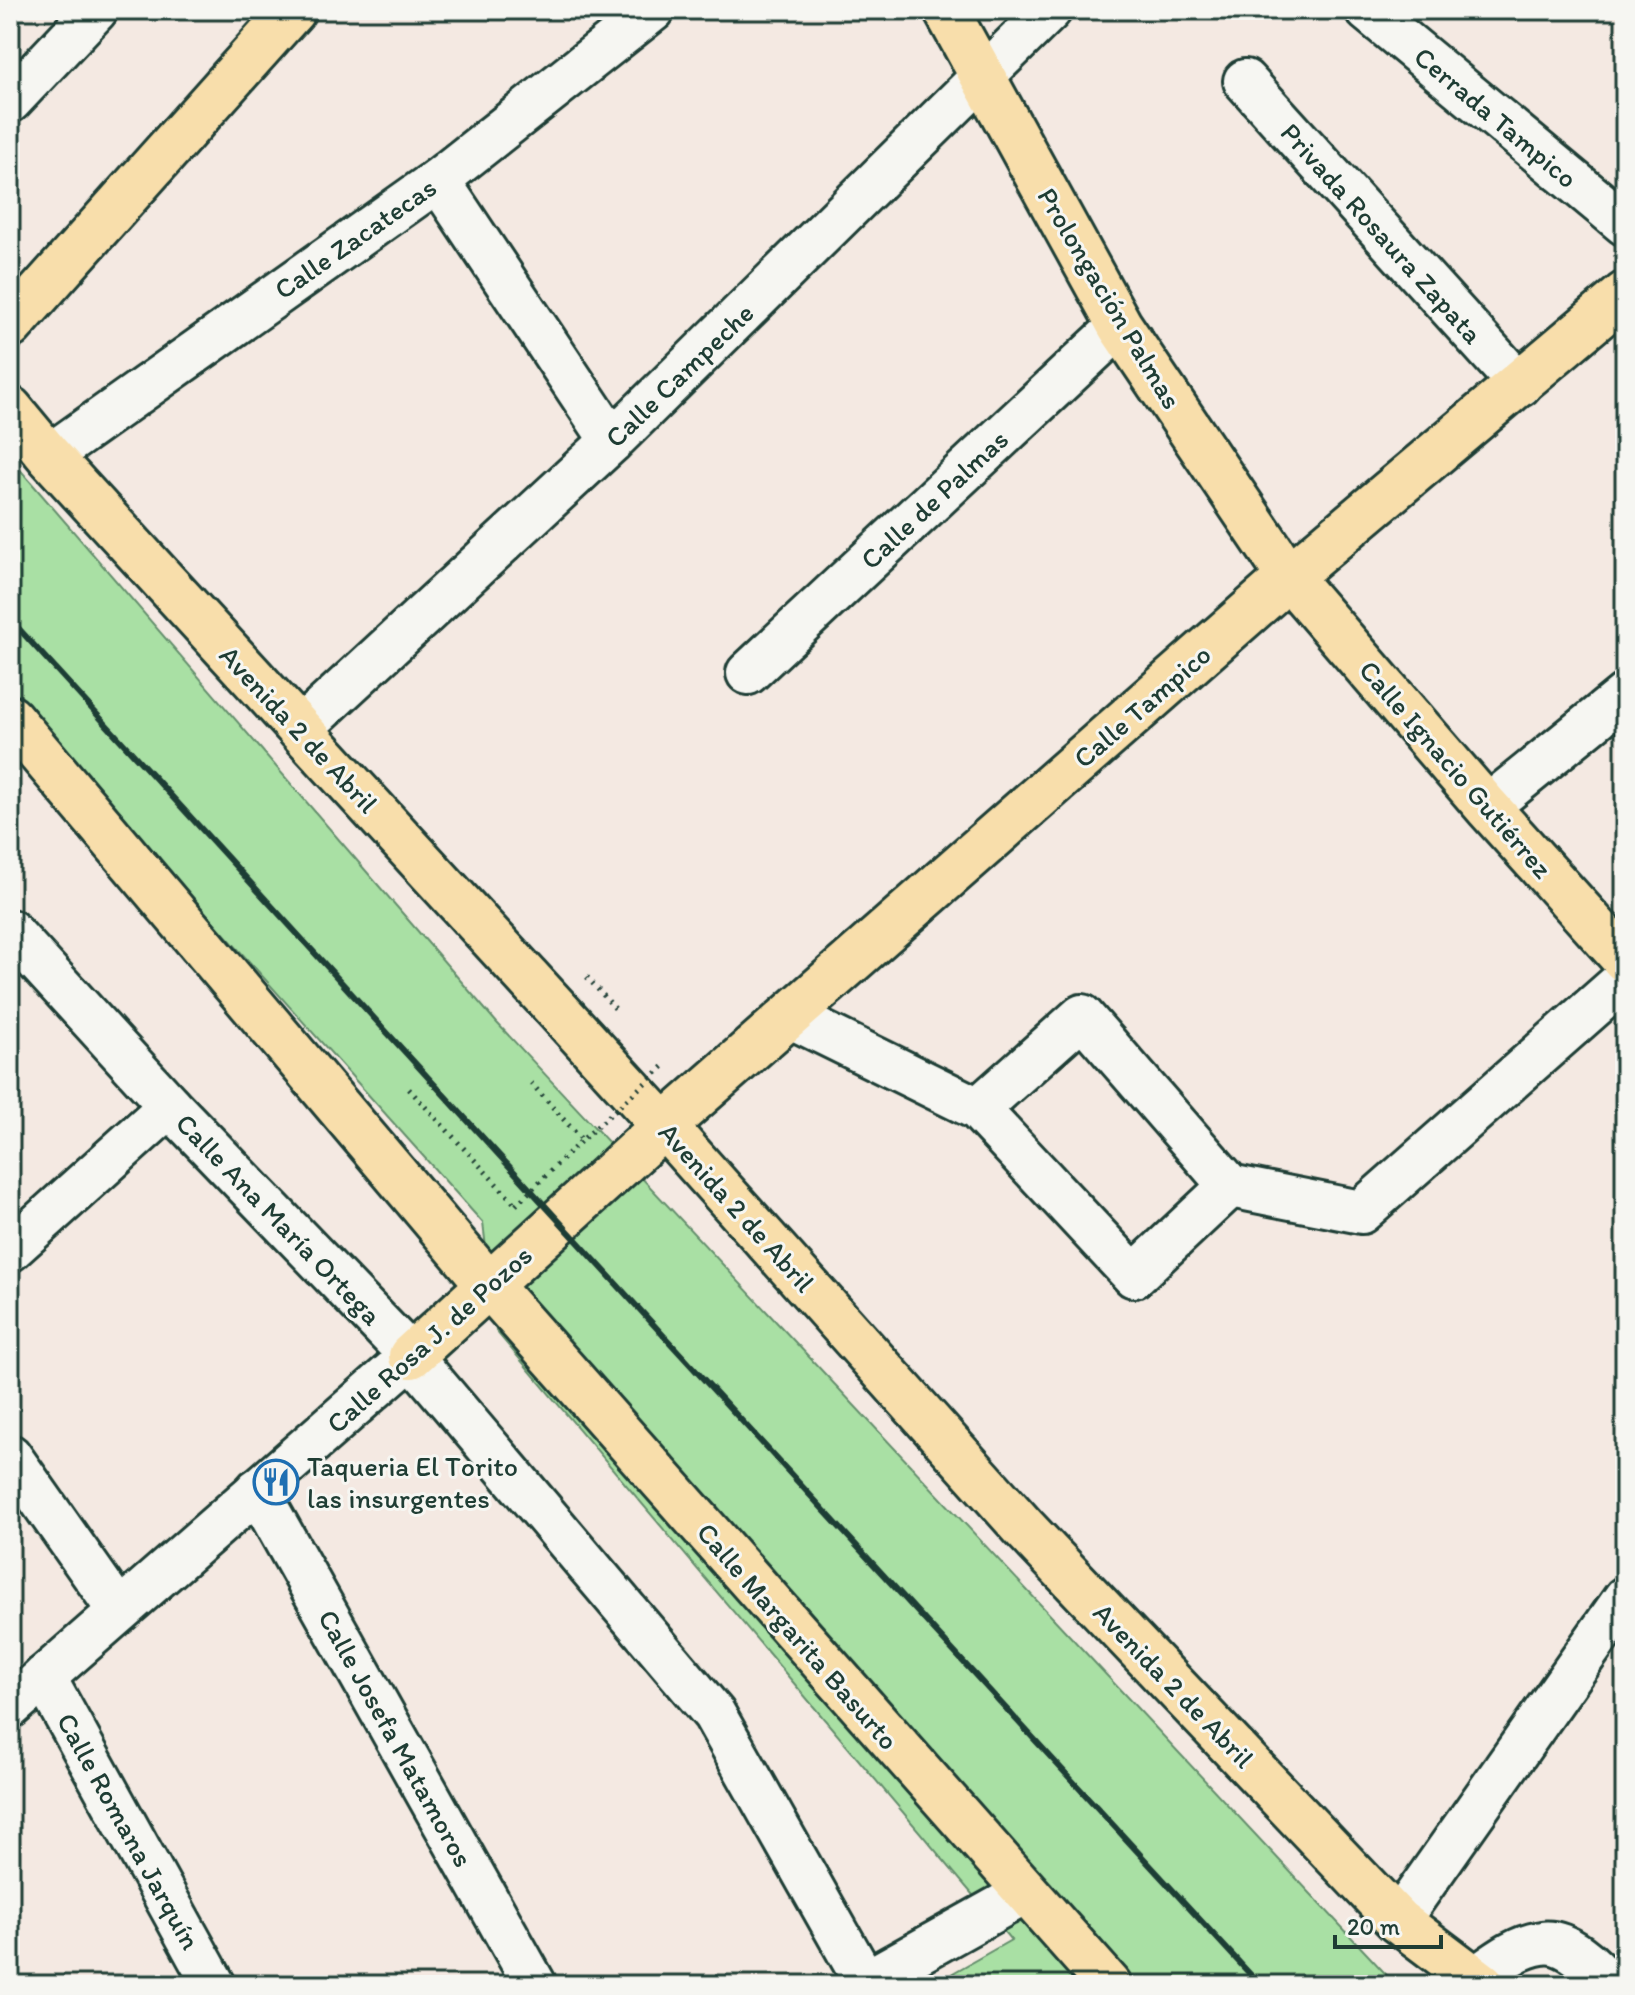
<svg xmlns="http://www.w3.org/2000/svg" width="1635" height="1995" viewBox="0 0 1635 1995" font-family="Itim,sans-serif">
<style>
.green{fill:#a9e0a4;stroke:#648e6c;stroke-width:2}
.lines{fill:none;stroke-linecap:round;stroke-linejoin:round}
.minor-casing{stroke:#1f3d34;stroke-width:48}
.major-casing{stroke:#1f3d34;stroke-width:50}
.path{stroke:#1f3d34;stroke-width:5;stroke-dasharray:2 6;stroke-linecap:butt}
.minor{stroke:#f6f6f2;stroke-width:42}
.major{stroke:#f8deab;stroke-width:44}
.rail{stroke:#1f3d34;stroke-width:6}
.path-bridge{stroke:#1f3d34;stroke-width:5;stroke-dasharray:2 6;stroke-linecap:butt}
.labels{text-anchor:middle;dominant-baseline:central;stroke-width:6;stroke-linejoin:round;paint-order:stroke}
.street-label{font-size:28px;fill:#1f3d34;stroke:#f6f6f2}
.poi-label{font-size:28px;fill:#1f3d34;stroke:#f6f6f2;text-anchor:start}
</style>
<rect width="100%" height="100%" fill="#f4e9e2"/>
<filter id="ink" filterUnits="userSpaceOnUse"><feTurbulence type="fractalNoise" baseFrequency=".0125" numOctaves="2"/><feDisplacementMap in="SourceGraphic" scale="16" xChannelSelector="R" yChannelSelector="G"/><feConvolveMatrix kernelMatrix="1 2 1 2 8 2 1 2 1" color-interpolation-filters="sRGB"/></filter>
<g filter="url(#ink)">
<path class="green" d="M10,458L497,1023L1396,1985H964L953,1973L1011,1940L496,1331L483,1223L10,694Z"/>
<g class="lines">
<g class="minor-casing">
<g id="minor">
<path d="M1367,10L1625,224"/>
<path d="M1245,81L1520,385"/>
<path d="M10,101L96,10"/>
<path d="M438,180L612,441"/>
<path d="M49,456L438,180L653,10"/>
<path d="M748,673L1120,326"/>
<path d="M299,730L612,441L1050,10"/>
<path d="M1487,807L1625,695"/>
<path d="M10,931L170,1106L411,1356L714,1714L867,1985"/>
<path d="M789,1016L978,1109L1134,1276L1230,1186"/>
<path d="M978,1109L1082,1016L1230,1186L1361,1212L1625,979"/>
<path d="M10,1250L170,1106"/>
<path d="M10,1456L119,1611"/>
<path d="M257,1490L535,1985"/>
<path d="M44,1677L214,1985"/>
<path d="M10,1707L411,1356"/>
<path d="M1398,1921L1625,1598"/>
<path d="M1474,1979C1494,1965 1517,1946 1542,1943C1566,1939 1595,1967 1609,1985"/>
<path d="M860,1985L1025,1893"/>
</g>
</g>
<g class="major-casing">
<g id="major">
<path d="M946,10L1120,326L1289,577L1487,807L1625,960"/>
<path d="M10,326L293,10"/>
<path d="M10,409L49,456L664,1126L1024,1528L1398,1921L1483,1985"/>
<path d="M10,718L489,1285L1109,1985"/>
<path d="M411,1356L664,1126L1289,577L1625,294"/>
</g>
</g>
<g class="path">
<path d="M587,977L618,1012"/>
<path d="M531,1083L582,1140"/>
<path d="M409,1089L516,1205"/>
</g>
<use href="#minor" class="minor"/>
<use href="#major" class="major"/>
<path class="rail" d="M10,619L663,1335L1260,1985"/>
<path class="path-bridge" d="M516,1205L582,1140L664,1066"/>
</g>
</g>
<defs>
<g id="restaurant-ring" transform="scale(2.3)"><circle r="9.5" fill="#f6f6f2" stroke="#1f6fb2" stroke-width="1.5"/><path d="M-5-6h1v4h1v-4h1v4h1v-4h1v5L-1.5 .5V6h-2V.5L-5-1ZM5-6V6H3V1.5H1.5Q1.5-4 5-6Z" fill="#1f6fb2"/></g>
</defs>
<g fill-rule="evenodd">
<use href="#restaurant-ring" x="276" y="1482"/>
</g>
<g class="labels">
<g class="street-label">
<text transform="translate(1496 117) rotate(40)">Cerrada Tampico</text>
<text transform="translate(1382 233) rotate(48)">Privada Rosaura Zapata</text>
<text transform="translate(355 238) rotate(-35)">Calle Zacatecas</text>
<text transform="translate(1110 298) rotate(59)">Prolongación Palmas</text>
<text transform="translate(679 375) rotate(-44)">Calle Campeche</text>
<text transform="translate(934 499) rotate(-43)">Calle de Palmas</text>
<text transform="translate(1142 706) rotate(-41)">Calle Tampico</text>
<text transform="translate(299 729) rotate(47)">Avenida 2 de Abril</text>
<text transform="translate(1456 769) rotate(49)">Calle Ignacio Gutiérrez</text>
<text transform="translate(737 1207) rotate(48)">Avenida 2 de Abril</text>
<text transform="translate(279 1219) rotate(46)">Calle Ana María Ortega</text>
<text transform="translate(429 1339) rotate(-42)">Calle Rosa J. de Pozos</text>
<text transform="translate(798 1636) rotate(49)">Calle Margarita Basurto</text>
<text transform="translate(1174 1685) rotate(46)">Avenida 2 de Abril</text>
<text transform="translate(396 1738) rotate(61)">Calle Josefa Matamoros</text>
<text transform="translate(129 1831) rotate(61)">Calle Romana Jarquín</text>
</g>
<g class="poi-label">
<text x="307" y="1466">Taqueria El Torito<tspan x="307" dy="32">las insurgentes</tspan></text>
</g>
</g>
<rect width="1635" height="1995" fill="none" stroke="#f6f6f2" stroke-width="40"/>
<rect x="20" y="20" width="1595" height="1955" fill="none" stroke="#1f3d34" stroke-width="3" filter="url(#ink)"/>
<path d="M1335 1935v12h106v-12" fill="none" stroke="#1f3d34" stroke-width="4"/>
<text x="1347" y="1935" font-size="24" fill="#1f3d34" stroke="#f6f6f2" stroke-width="6" paint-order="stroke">20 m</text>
</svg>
